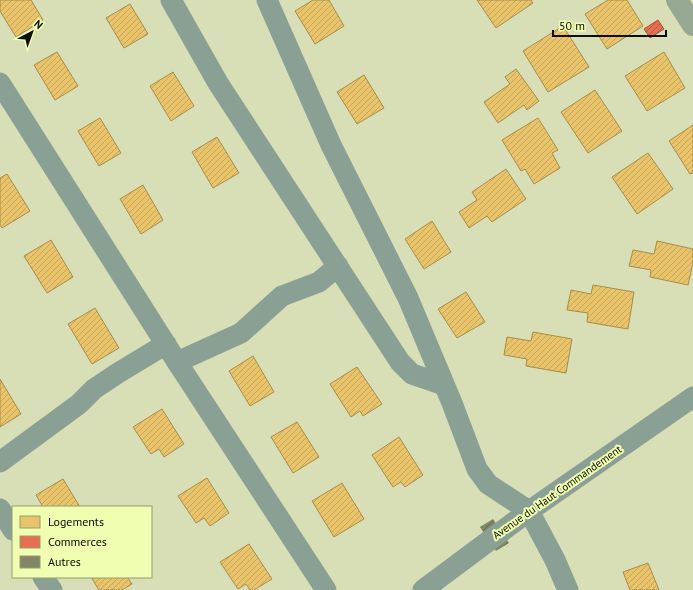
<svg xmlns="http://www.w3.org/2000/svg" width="693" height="590" viewBox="0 0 693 590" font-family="'PT Sans',sans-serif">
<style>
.homes{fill:url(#homes-hatch);stroke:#a68d4a}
.shops{fill:url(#shops-hatch);stroke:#a55239}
.building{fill:url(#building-hatch)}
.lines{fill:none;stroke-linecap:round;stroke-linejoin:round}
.minor{stroke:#8aa095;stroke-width:21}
.major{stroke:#97a892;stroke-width:22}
.labels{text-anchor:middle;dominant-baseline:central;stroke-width:4;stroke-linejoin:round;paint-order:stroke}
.street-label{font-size:11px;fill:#0b0e00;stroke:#f0feb1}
</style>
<defs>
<pattern id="homes-hatch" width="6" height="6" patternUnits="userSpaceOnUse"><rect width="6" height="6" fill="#e9c46a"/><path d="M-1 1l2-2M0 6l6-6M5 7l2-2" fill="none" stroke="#c6a75a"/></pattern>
<pattern id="shops-hatch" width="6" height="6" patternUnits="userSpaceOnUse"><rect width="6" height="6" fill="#e76f51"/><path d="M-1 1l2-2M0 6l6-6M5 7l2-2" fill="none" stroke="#b95a41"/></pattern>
<pattern id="building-hatch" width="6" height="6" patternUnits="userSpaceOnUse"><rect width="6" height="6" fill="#828664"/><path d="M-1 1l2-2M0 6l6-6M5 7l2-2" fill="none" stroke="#696c50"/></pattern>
</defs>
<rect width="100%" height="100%" fill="#d8deb6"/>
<g class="homes">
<path d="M0,0H31L43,20L16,37L0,11Z"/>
<path d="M313,0H329L344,26L315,44L295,11Z"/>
<path d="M477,0H531L533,3L496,28Z"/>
<path d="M608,0H627L643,26L607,49L585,14Z"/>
<path d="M130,4L148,34L124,48L106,18Z"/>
<path d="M563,26L589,67L548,92L523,51Z"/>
<path d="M57,52L78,86L55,100L34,65Z"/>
<path d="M664,52L685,88L647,111L625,76Z"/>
<path d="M516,69L539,101L527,110L524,105L498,123L484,102L510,84L505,77Z"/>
<path d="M173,72L194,106L171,121L150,86Z"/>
<path d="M364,75L384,108L357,124L337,92Z"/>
<path d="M595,90L622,131L588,153L561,112Z"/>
<path d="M100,118L121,153L99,166L78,131Z"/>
<path d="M538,118L558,150L552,153L560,168L534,184L525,169L521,171L502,140Z"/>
<path d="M693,125V173L690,174L669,141Z"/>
<path d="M217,137L239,173L213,188L192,152Z"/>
<path d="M648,153L673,189L637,214L612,177Z"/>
<path d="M506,169L526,199L492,222L487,216L469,228L459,212L477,200L472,192Z"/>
<path d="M7,174L30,211L2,228L0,225V178Z"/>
<path d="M143,185L163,220L141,234L120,199Z"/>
<path d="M432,221L451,252L424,269L405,239Z"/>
<path d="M51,240L73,277L47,293L24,256Z"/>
<path d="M657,241L693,249V263L688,285L650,277L651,270L629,266L633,250L654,254Z"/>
<path d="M593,285L634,292L628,329L587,322L588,313L567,310L571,290L591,294Z"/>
<path d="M466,292L485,322L457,338L438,309Z"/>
<path d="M95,308L119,348L92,364L68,324Z"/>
<path d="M533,332L572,339L566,373L526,366L527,359L504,355L507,337L531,341Z"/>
<path d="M253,356L274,392L250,406L229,371Z"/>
<path d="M357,367L382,404L363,416L360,411L351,417L330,384Z"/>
<path d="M0,379L21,414L0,427Z"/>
<path d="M162,409L184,444L164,457L159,449L151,454L133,427Z"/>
<path d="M297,422L319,457L293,473L271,437Z"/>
<path d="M399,437L423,475L405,487L401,482L393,487L372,455Z"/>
<path d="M207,478L229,513L210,526L204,518L196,523L178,496Z"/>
<path d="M63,479L80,507H43L36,495Z"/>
<path d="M342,483L364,519L334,537L312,501Z"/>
<path d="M249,544L272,579L254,590H250L246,584L238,589L220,562Z"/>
<path d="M648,563L659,590H630L623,572Z"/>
<path d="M91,577H127L132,584L122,590H99Z"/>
</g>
<path class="shops" d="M658,20L664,29L650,38L644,29Z"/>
<path class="building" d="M493,519L509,543L496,551L480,527Z"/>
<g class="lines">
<g class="minor">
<path d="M171,0L218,83L400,362L412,374L444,385"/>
<path d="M267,0L331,145L408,298L452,403L477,469L488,484L529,511L555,560L568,590"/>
<path d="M0,83L177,362L326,590"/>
<path d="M177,362L241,333L282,296L319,282L338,266"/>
<path d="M0,462L79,404L94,389L118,373L166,344"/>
<path d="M0,509L13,530"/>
<path d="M43,577L52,590"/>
<path d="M423,590L529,511L693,397"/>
</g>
<path class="major" d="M677,0L693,25"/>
</g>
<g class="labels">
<g class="street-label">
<text transform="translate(557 492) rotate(-35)">Avenue du Haut Commandement</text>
</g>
</g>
<rect x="12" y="506" width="140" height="72" fill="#f0feb1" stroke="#949e6a"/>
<rect x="20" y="516" width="20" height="12" fill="#e9c46a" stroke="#949e6a"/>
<text x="48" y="526" font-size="12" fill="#0b0e00">Logements</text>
<rect x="20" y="536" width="20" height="12" fill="#e76f51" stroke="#949e6a"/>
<text x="48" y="546" font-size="12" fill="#0b0e00">Commerces</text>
<rect x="20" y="556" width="20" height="12" fill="#828664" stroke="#949e6a"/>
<text x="48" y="566" font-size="12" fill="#0b0e00">Autres</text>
<g transform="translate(32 32) rotate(41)" stroke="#f0feb1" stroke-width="3" paint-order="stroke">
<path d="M0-3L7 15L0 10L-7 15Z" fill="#0b0e00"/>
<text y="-6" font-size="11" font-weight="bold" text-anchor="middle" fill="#0b0e00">N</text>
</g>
<path d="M553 30v6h113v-6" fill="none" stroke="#0b0e00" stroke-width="2"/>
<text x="559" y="30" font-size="12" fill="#0b0e00" stroke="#f0feb1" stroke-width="3" paint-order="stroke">50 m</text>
</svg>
